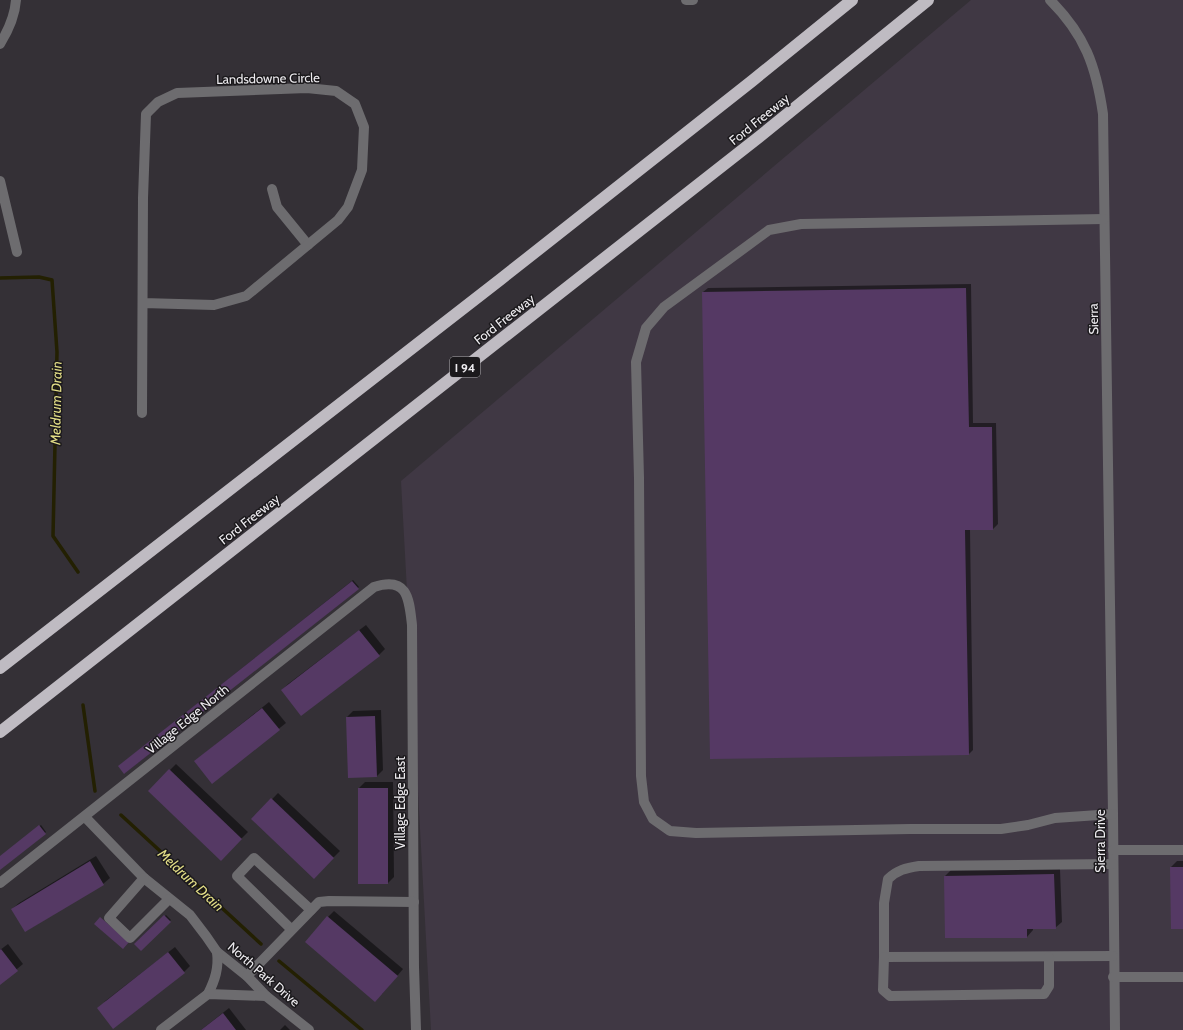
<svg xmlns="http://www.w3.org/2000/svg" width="1183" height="1030" viewBox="0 0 1183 1030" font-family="Cabin,sans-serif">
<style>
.built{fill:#403844}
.shadow{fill:#0007}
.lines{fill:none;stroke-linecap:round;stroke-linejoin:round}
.stream{stroke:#232002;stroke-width:3.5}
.building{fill:#553964}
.minor{stroke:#6d6c6f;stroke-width:10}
.highway{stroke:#bfbbc2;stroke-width:12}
.labels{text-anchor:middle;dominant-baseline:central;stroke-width:3;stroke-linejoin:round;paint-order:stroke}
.shield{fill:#1b191c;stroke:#aeacb0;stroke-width:1}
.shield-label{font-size:12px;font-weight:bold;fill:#edebef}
.street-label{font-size:13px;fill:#edebef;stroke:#1b191c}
.water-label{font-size:14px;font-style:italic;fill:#e2dd86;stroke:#1b191c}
</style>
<rect width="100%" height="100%" fill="#343036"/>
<path class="built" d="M971,0H1183V1030H431L401,481Z"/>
<g class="shadow">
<path d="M971,284L973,423H996L998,524L993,529H970L973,750L969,754L703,292L708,288Z"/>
<path d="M353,580L359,587L125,773L119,766Z"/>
<path d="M366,625L385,649L379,655L282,690L288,684Z"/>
<path d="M269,702L286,723L212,782L195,761Z"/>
<path d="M381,710L383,770L377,776L349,777L347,717L353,711Z"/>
<path d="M176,764L248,832L221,859L149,791Z"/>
<path d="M365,782H393L394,877L388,883L359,788Z"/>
<path d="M278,793L340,851L314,877L253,819Z"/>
<path d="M41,825L46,832L0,868V857Z"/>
<path d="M96,856L110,878L103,884L26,931L12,909L19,903Z"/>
<path d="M1177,861H1183V928L1171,867Z"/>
<path d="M1060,869L1062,922L1055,928H1033V930L1027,937L945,876L951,870Z"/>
<path d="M334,911L403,969L382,994L328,917Z"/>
<path d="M166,915L171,920L141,949L136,944Z"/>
<path d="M8,944L23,964L0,983V950Z"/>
<path d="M175,947L190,966L184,972L104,1002Z"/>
<path d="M229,1008L246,1030H201Z"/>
<path d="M285,1025L290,1030H280Z"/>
</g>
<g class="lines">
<g class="stream">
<path d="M0,278L39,277L52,280L57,352L53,536L78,572"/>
<path d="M83,705L95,791"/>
<path d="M121,815L261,944"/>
<path d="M279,961L362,1030"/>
</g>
</g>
<g class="building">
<path d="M966,288L969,427H992L993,530H965L969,755L710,759L702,292Z"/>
<path d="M352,581L359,589L124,774L118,766Z"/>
<path d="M359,630L380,656L301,716L281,690Z"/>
<path d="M262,708L280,730L212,784L194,761Z"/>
<path d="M375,716L377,777L348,778L346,717Z"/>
<path d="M169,769L242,839L221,861L148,791Z"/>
<rect x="358" y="788" width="30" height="96"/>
<path d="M271,798L334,858L314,879L251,819Z"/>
<path d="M39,825L46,834L0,870V856Z"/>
<path d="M90,861L104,885L25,932L11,909Z"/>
<path d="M1170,867H1183V929H1171Z"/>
<path d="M1054,874L1056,929H1027V938H945L944,876Z"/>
<path d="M164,915L171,922L141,951L134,944Z"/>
<path d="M327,916L398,976L375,1002L305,942Z"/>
<path d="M100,917L129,942L123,949L94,924Z"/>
<path d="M1,949L18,971L0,985V950Z"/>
<path d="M168,952L185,973L113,1029L97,1008Z"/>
<path d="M223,1013L236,1030H201Z"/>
</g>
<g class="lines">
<g class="minor">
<path d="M686,0H693"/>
<path d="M1050,0C1085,35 1096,66 1103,114L1113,814L1115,1030"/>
<path d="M0,44C8,31 15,15 16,0"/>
<path d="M0,181L17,252"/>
<path d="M272,189L277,207L308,245"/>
<path d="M1104,219L801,224L769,230L664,307L646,328L636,362L639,478L641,776L644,802L653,819L670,831L696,833L910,829H1001L1028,825L1055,818L1113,814"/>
<path d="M142,413L143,198L146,114L158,102L177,93L307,88L336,91L355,104L364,127L362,170L348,207L338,220L246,296L214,305L143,303"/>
<path d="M85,817L144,878L190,915L206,936L217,952L247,976L266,996L309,1030"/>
<path d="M1113,850H1183"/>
<path d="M1113,864L919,866C906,868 897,870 888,879L884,903V957L1113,956"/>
<path d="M144,878L109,918L130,938L169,899"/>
<path d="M0,883L374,587C408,576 409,599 412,625L414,967L416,1030"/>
<path d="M291,929L237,876L254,858L311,910"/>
<path d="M884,957L883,990L890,996L1044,994L1049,986V957"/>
<path d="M247,976L319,902L329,901L414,902"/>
<path d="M1113,977H1183"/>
<path d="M208,994C215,980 219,968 217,952"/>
<path d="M161,1030L208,994L266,996"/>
</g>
<g class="highway">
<path d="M0,668L501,279L752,81L852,0"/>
<path d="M0,732L759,137L928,0"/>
</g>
</g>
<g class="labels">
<rect class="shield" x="450" y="357" width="30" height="20" rx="3"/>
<g class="shield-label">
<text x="465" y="367">I 94</text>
</g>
<g class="street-label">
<text transform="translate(268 78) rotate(-1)">Landsdowne Circle</text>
<text transform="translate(759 119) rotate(-39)">Ford Freeway</text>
<text transform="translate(504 319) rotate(-38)">Ford Freeway</text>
<text transform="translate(1093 319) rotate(-91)">Sierra</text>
<text transform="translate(249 519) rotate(-38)">Ford Freeway</text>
<text transform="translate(187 719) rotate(-39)">Village Edge North</text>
<text transform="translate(400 803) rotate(-90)">Village Edge East</text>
<text transform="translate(1100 841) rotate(-90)">Sierra Drive</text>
<text transform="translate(264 974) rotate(41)">North Park Drive</text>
</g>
<g class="water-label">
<text transform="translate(56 403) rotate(-89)">Meldrum Drain</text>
<text transform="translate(191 880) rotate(43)">Meldrum Drain</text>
</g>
</g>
</svg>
